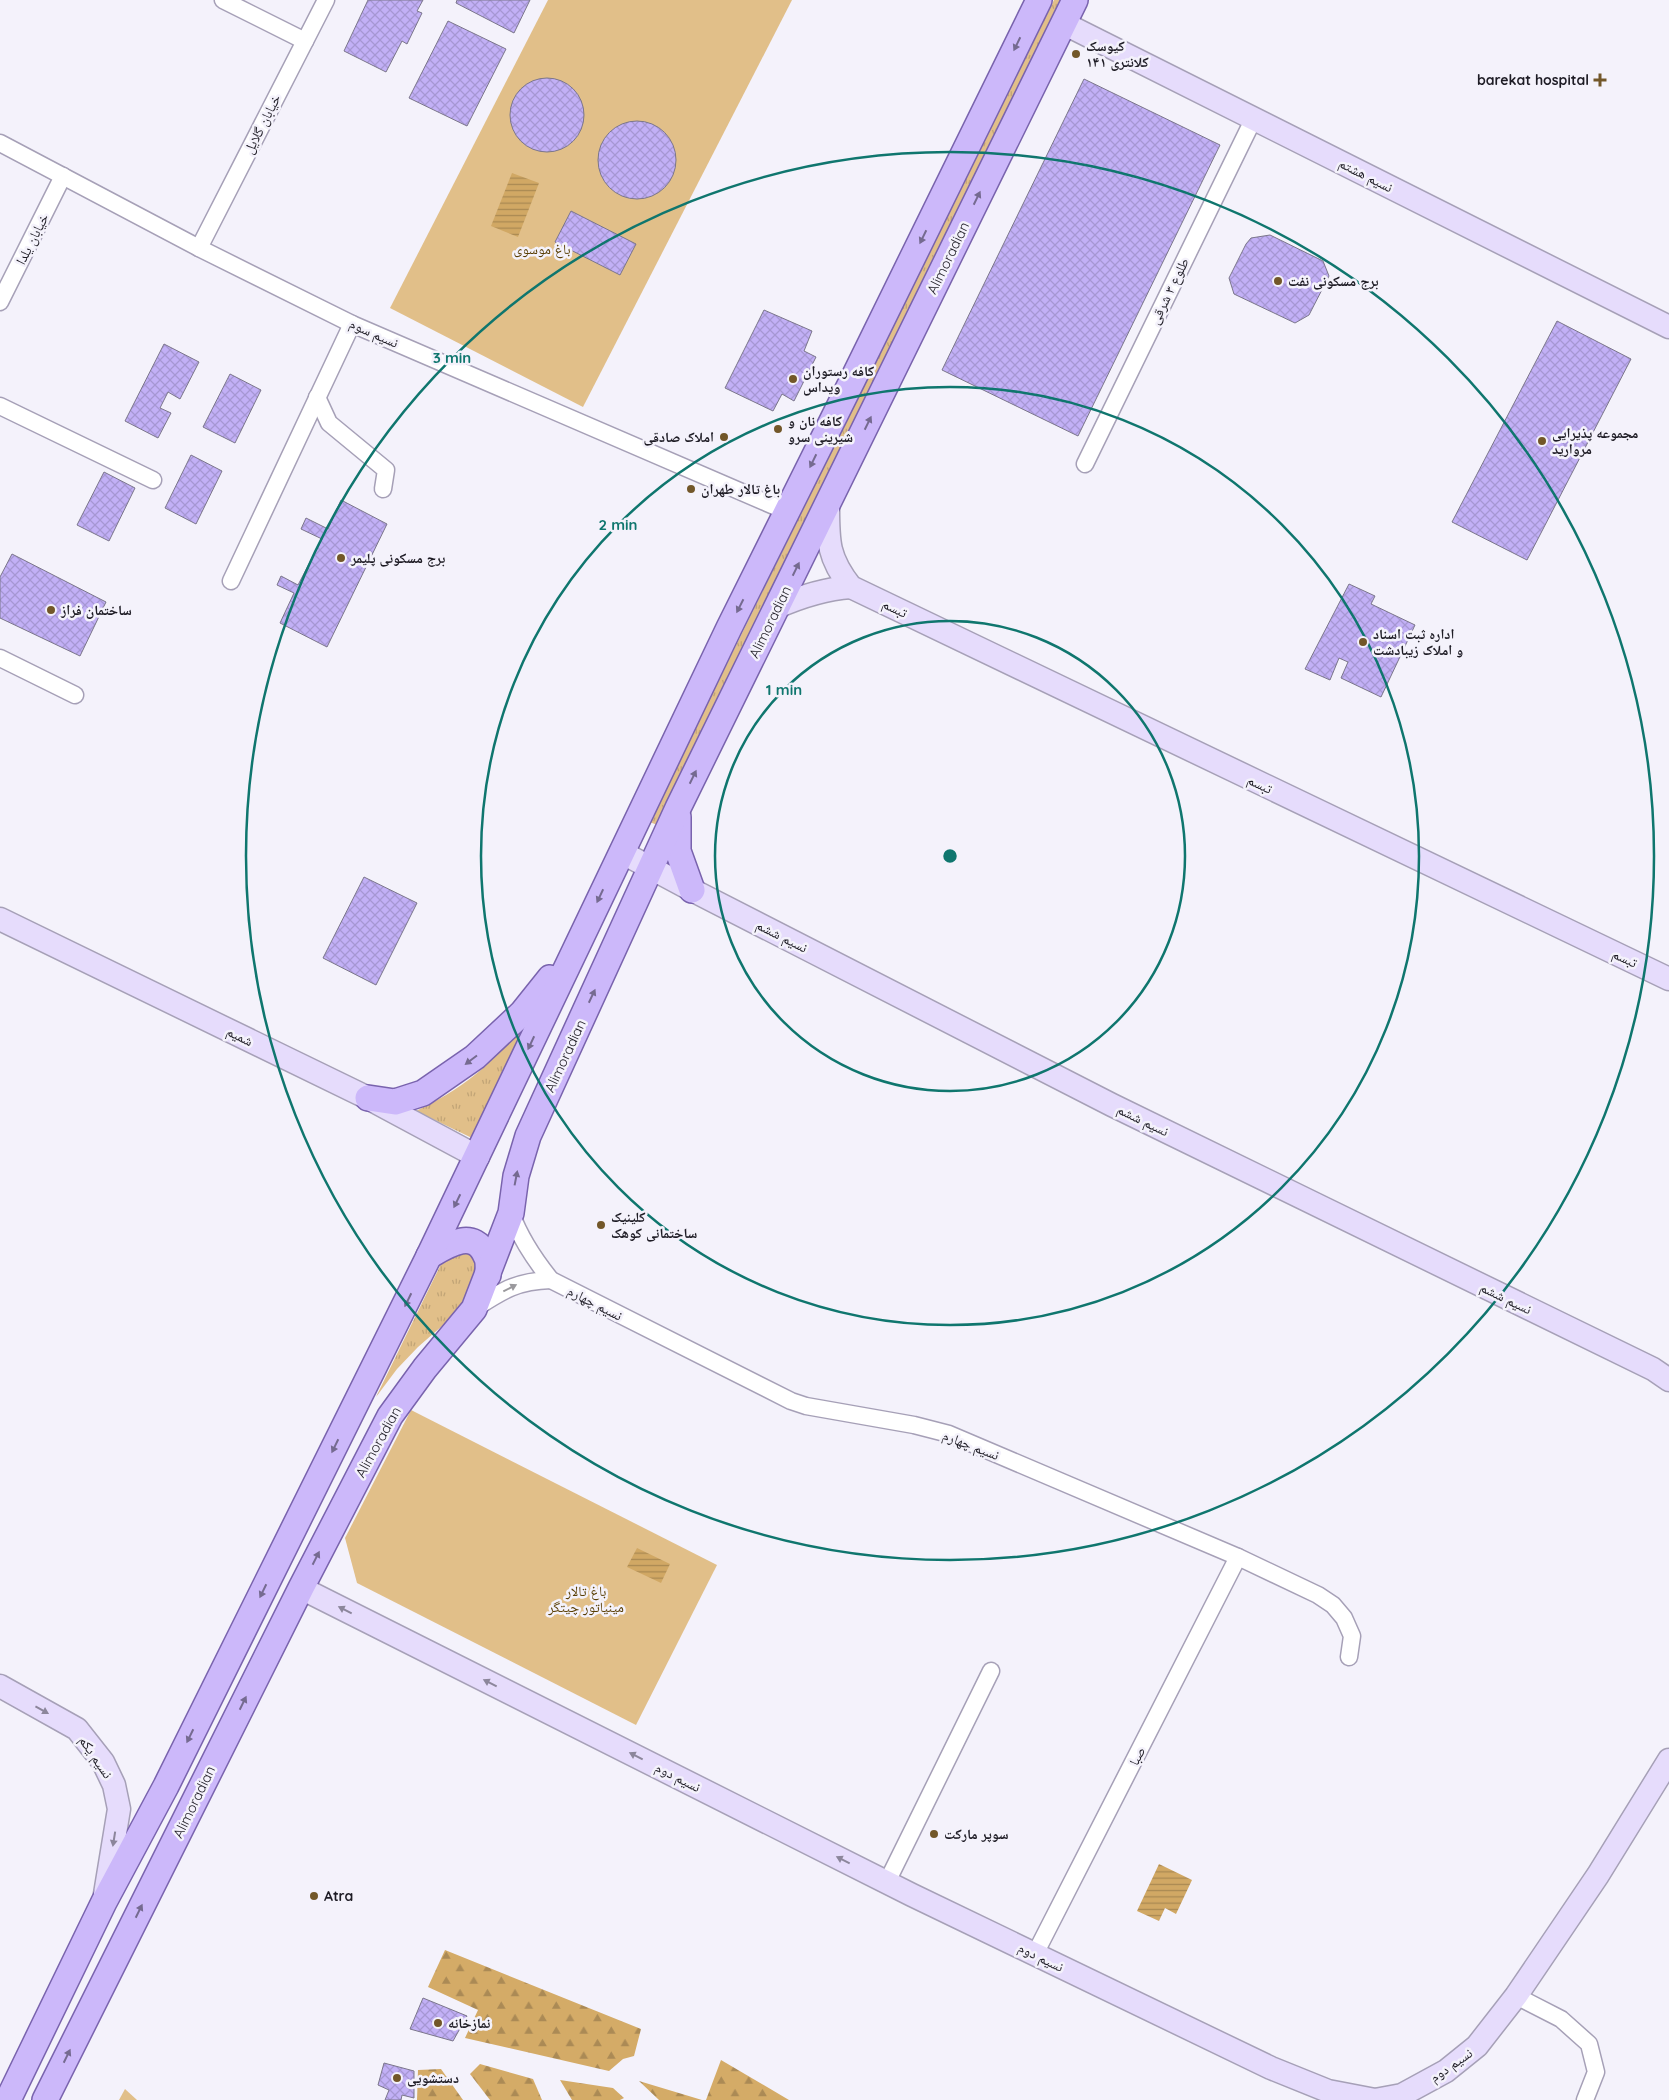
<svg xmlns="http://www.w3.org/2000/svg" width="1669" height="2100" viewBox="0 0 1669 2100" font-family="Quicksand,'Noto Naskh Arabic',sans-serif">
<style>
.grass{fill:url(#grass-tufts)}
.forest{fill:url(#forest-firs)}
.green{fill:#e1bf89}
.water{fill:url(#water-rules)}
.building{fill:url(#building-cross-hatch);stroke:#7b768b}
.lines{fill:none;stroke-linecap:round;stroke-linejoin:round}
.street-casing{stroke:#a6a0b7;stroke-width:19}
.secondary-casing{stroke:#a6a0b7;stroke-width:25}
.primary-casing{stroke:#7963ad;stroke-width:28}
.street{stroke:#fff;stroke-width:16}
.secondary{stroke:#e6dcfc;stroke-width:22}
.primary{stroke:#ccb8fa;stroke-width:25}
.oneway{fill:#756a90}
.oneway2{fill:#9a999d}
.oneway3{fill:#8c869b}
.ring{fill:none;stroke:#0f766e;stroke-width:2.5}
.poi-dot{fill:#725729;stroke:#f4f2fb;stroke-width:2}
.labels{text-anchor:middle;dominant-baseline:central;stroke-width:5;stroke-linejoin:round;paint-order:stroke}
.poi-label{font-size:14px;font-weight:bold;fill:#1e1c25;stroke:#f4f2fb;text-anchor:start}
.street-label{font-size:14px;fill:#1e1c25;stroke:#f4f2fb}
.park-label{font-size:14px;fill:#583d02;stroke:#f4f2fb}
.centre{fill:#0f766e;stroke:#f4f2fb;stroke-width:2.5}
.ring-label{font-size:15px;text-anchor:middle;font-weight:bold;fill:#0f766e;stroke:#f4f2fb;stroke-width:5;stroke-linejoin:round;paint-order:stroke}
</style>
<defs>
<pattern id="grass-tufts" width="24" height="20" patternUnits="userSpaceOnUse" patternTransform="scale(1.25)"><rect width="24" height="20" fill="#e1bf89"/><path d="M3 7l-1-3M5 7V3M7 7l1-3M15 17l-1-3M17 17v-4M19 17l1-3" fill="none" stroke="#c1a476"/></pattern>
<pattern id="forest-firs" width="22" height="20" patternUnits="userSpaceOnUse" patternTransform="scale(1.25)"><rect width="22" height="20" fill="#d4ab67"/><path d="M5 1l3.5 6h-7zM16 11l3.5 6h-7z" fill="#ab8a55"/></pattern>
<pattern id="water-rules" width="6" height="5" patternUnits="userSpaceOnUse" patternTransform="scale(1.25)"><rect width="6" height="5" fill="#d1a864"/><path d="M0 2.5h6" fill="none" stroke="#a98852"/></pattern>
<pattern id="building-cross-hatch" width="8" height="8" patternUnits="userSpaceOnUse" patternTransform="scale(1.25)"><rect width="8" height="8" fill="#c2b0f6"/><path d="M0 0l8 8M0 8l8-8" fill="none" stroke="#a697d3"/></pattern>
</defs>
<rect width="100%" height="100%" fill="#f4f2fb"/>
<g class="grass">
<path d="M1054,0H1066L658,825L649,822Z"/>
<path d="M532,1014L472,1138L416,1111C429,1104 442,1098 454,1090C485,1070 510,1043 532,1014Z"/>
<path d="M459,1247L483,1260L481,1292L418,1347L397,1369L376,1397L445,1256Z"/>
</g>
<g class="forest">
<path d="M445,1950L641,2029L634,2056L623,2059L609,2071L465,2038L478,2010L428,1987Z"/>
<path d="M721,2060L789,2100H706Z"/>
<path d="M480,2064L533,2079L542,2100H490L470,2074Z"/>
<path d="M441,2069L463,2100H417L418,2070Z"/>
<path d="M560,2080L613,2088L624,2098L620,2100H572Z"/>
<path d="M639,2081L702,2100H659Z"/>
</g>
<g class="green">
<path d="M548,0H792L583,407L390,308Z"/>
<path d="M411,1410L717,1565L636,1725L357,1583L345,1538Z"/>
<path d="M125,2089L137,2100H119Z"/>
</g>
<g class="water">
<path d="M512,173L539,183L518,237L491,226Z"/>
<path d="M637,1548L670,1564L661,1583L627,1567Z"/>
<path d="M1159,1864L1192,1880L1176,1914L1165,1908L1159,1921L1137,1911Z"/>
</g>
<g class="building">
<path d="M368,0H423L417,11L422,13L407,44L402,41L386,72L344,51Z"/>
<path d="M457,0H530L514,33L456,3Z"/>
<path d="M448,21L506,49L467,126L409,98Z"/>
<circle cx="547" cy="115" r="37"/>
<path d="M1084,79L1220,145L1078,436L942,370Z"/>
<circle cx="637" cy="160" r="39"/>
<path d="M571,211L636,244L620,275L555,242Z"/>
<path d="M1270,235L1323,261L1329,276L1309,315L1295,323L1234,294L1229,278L1246,244L1251,238Z"/>
<path d="M764,310L812,331L804,351L816,357L794,401L782,394L773,411L725,388Z"/>
<path d="M1557,321L1631,359L1527,560L1452,522Z"/>
<path d="M164,344L199,362L180,399L168,392L160,408L171,413L158,438L125,421Z"/>
<path d="M230,374L261,390L235,443L203,427Z"/>
<path d="M191,455L222,471L196,524L165,508Z"/>
<path d="M104,472L135,488L109,541L77,525Z"/>
<path d="M341,500L387,524L327,647L280,623L294,593L277,585L281,576L298,585L322,539L301,529L306,518L328,529Z"/>
<path d="M12,554L106,602L80,656L0,618V577Z"/>
<path d="M1349,584L1375,596L1371,604L1415,625L1381,697L1341,678L1348,662L1339,658L1330,680L1305,669Z"/>
<path d="M364,877L417,903L376,985L323,958Z"/>
<path d="M423,1998L467,2016L453,2041L410,2029Z"/>
<path d="M384,2063L414,2071V2098L402,2095L401,2100H385L389,2090L378,2085Z"/>
</g>
<g class="lines">
<g class="street-casing">
<g id="street">
<path d="M223,0L305,41"/>
<path d="M0,143L199,248L352,324L788,512"/>
<path d="M199,248L326,0"/>
<path d="M0,302L63,176"/>
<path d="M317,397L329,423L386,470L383,489"/>
<path d="M0,406L153,480"/>
<path d="M1085,464L1254,118"/>
<path d="M231,581L352,324"/>
<path d="M0,658L75,695"/>
<path d="M511,1213C520,1238 534,1259 551,1280L791,1401L806,1406L914,1425L949,1434L1238,1557L1318,1595L1333,1605L1344,1618L1352,1636L1349,1657"/>
<path d="M474,1309C502,1291 516,1281 551,1280"/>
<path d="M887,1882L991,1671"/>
<path d="M1035,1954L1238,1557"/>
<path d="M1516,1996L1561,2019L1589,2044L1596,2072L1585,2100"/>
</g>
</g>
<g class="secondary-casing">
<g id="secondary">
<path d="M1063,23L1669,327"/>
<path d="M828,503C828,540 827,557 851,587L1669,979"/>
<path d="M777,607C802,596 824,589 851,587"/>
<path d="M621,852L692,890L1112,1105L1653,1369L1669,1380"/>
<path d="M0,919L368,1098L478,1157"/>
<path d="M301,1588L912,1895L1271,2068L1328,2091L1375,2100L1402,2095L1446,2071L1477,2046L1516,1996L1598,1875L1669,1760"/>
<path d="M0,1686L77,1729L103,1762L114,1785L119,1809L105,1894"/>
</g>
</g>
<g class="primary-casing">
<g id="primary">
<path d="M678,817V851L692,890"/>
<path d="M368,1098L395,1102L423,1093L475,1057L522,1013L550,978"/>
<path d="M429,1256C446,1246 474,1227 486,1256C489,1261 488,1269 488,1275"/>
<path d="M8,2100L104,1902L166,1786L429,1256L729,628L853,379L1039,0"/>
<path d="M45,2100L301,1588L390,1416L425,1368L474,1309L511,1213L516,1176L528,1136L678,808L1075,0"/>
</g>
</g>
<use href="#street" class="street"/>
<use href="#secondary" class="secondary"/>
<use href="#primary" class="primary"/>
</g>
<defs><path id="oneway-solid" d="M-6-.8H1V-3.2L6.5 0L1 3.2V.8H-6Z" transform="scale(1.25)"/></defs>
<g class="oneway">
<use href="#oneway-solid" transform="translate(1017 44) rotate(116)"/>
<use href="#oneway-solid" transform="translate(977 198) rotate(-64)"/>
<use href="#oneway-solid" transform="translate(923 237) rotate(116)"/>
<use href="#oneway-solid" transform="translate(868 423) rotate(-64)"/>
<use href="#oneway-solid" transform="translate(813 461) rotate(116)"/>
<use href="#oneway-solid" transform="translate(796 569) rotate(-64)"/>
<use href="#oneway-solid" transform="translate(740 606) rotate(117)"/>
<use href="#oneway-solid" transform="translate(693 777) rotate(-64)"/>
<use href="#oneway-solid" transform="translate(600 896) rotate(115)"/>
<use href="#oneway-solid" transform="translate(592 996) rotate(-65)"/>
<use href="#oneway-solid" transform="translate(531 1043) rotate(115)"/>
<use href="#oneway-solid" transform="translate(471 1060) rotate(143)"/>
<use href="#oneway-solid" transform="translate(516 1178) rotate(-79)"/>
<use href="#oneway-solid" transform="translate(457 1201) rotate(116)"/>
<use href="#oneway-solid" transform="translate(408 1300) rotate(116)"/>
<use href="#oneway-solid" transform="translate(335 1446) rotate(116)"/>
<use href="#oneway-solid" transform="translate(316 1558) rotate(-63)"/>
<use href="#oneway-solid" transform="translate(263 1591) rotate(116)"/>
<use href="#oneway-solid" transform="translate(243 1703) rotate(-64)"/>
<use href="#oneway-solid" transform="translate(190 1736) rotate(116)"/>
<use href="#oneway-solid" transform="translate(139 1911) rotate(-64)"/>
<use href="#oneway-solid" transform="translate(67 2056) rotate(-64)"/>
</g>
<use class="oneway2" href="#oneway-solid" transform="translate(510 1288) rotate(-27)"/>
<g class="oneway3">
<use href="#oneway-solid" transform="translate(345 1610) rotate(-153)"/>
<use href="#oneway-solid" transform="translate(490 1683) rotate(-153)"/>
<use href="#oneway-solid" transform="translate(42 1710) rotate(29)"/>
<use href="#oneway-solid" transform="translate(636 1756) rotate(-153)"/>
<use href="#oneway-solid" transform="translate(114 1839) rotate(99)"/>
<use href="#oneway-solid" transform="translate(843 1860) rotate(-153)"/>
</g>
<g class="ring">
<circle cx="950" cy="856" r="235"/>
<circle cx="950" cy="856" r="469"/>
<circle cx="950" cy="856" r="704"/>
</g>
<g class="poi-dot">
<circle cx="1076" cy="54" r="5"/>
<path d="M1597.5 72.5h5v5h5v5h-5v5h-5v-5h-5v-5h5z"/>
<circle cx="1278" cy="281" r="5"/>
<circle cx="793" cy="379" r="5"/>
<circle cx="778" cy="429" r="5"/>
<circle cx="724" cy="437" r="5"/>
<circle cx="1542" cy="441" r="5"/>
<circle cx="691" cy="489" r="5"/>
<circle cx="341" cy="558" r="5"/>
<circle cx="51" cy="610" r="5"/>
<circle cx="1363" cy="642" r="5"/>
<circle cx="601" cy="1225" r="5"/>
<circle cx="934" cy="1834" r="5"/>
<circle cx="314" cy="1896" r="5"/>
<circle cx="438" cy="2023" r="5"/>
<circle cx="397" cy="2078" r="5"/>
</g>
<g class="labels">
<g class="poi-label">
<text x="1086" y="46">کیوسک<tspan x="1086" dy="16">کلانتری ۱۴۱</tspan></text>
<text x="1589" y="80" text-anchor="end">barekat hospital</text>
<text x="1288" y="281">برج مسکونی نفت</text>
<text x="803" y="371">کافه رستوران<tspan x="803" dy="16">ویداس</tspan></text>
<text x="788" y="421">کافه نان و<tspan x="788" dy="16">شیرینی سرو</tspan></text>
<text x="1552" y="433">مجموعه پذیرایی<tspan x="1552" dy="16">مروارید</tspan></text>
<text x="714" y="437" text-anchor="end">املاک صادقی</text>
<text x="701" y="489">باغ تالار طهران</text>
<text x="351" y="558">برج مسکونی پلیمر</text>
<text x="61" y="610">ساختمان فراز</text>
<text x="1373" y="634">اداره ثبت اسناد<tspan x="1373" dy="16">و املاک زیبادشت</tspan></text>
<text x="611" y="1217">کلینیک<tspan x="611" dy="16">ساختمانی کوهک</tspan></text>
<text x="944" y="1834">سوپر مارکت</text>
<text x="324" y="1896">Atra</text>
<text x="448" y="2023">نمازخانه</text>
<text x="407" y="2078">دستشویی</text>
</g>
<g class="street-label">
<text transform="translate(262 124) rotate(-63)">خیابان گلایل</text>
<text transform="translate(1366 175) rotate(27)">نسیم هشتم</text>
<text transform="translate(32 239) rotate(-63)">خیابان یلدا</text>
<text transform="translate(948 258) rotate(-64)">Alimoradian</text>
<text transform="translate(1169 291) rotate(-64)">طلوع ۳ شرقی</text>
<text transform="translate(374 333) rotate(24)">نسیم سوم</text>
<text transform="translate(895 608) rotate(26)">تبسم</text>
<text transform="translate(770 622) rotate(-64)">Alimoradian</text>
<text transform="translate(1260 784) rotate(26)">تبسم</text>
<text transform="translate(782 936) rotate(27)">نسیم ششم</text>
<text transform="translate(1625 958) rotate(25)">تبسم</text>
<text transform="translate(240 1036) rotate(26)">شمیم</text>
<text transform="translate(565 1056) rotate(-65)">Alimoradian</text>
<text transform="translate(1143 1120) rotate(26)">نسیم ششم</text>
<text transform="translate(1506 1298) rotate(26)">نسیم ششم</text>
<text transform="translate(595 1303) rotate(27)">نسیم چهارم</text>
<text transform="translate(378 1442) rotate(-61)">Alimoradian</text>
<text transform="translate(971 1445) rotate(21)">نسیم چهارم</text>
<text transform="translate(1137 1756) rotate(-63)">صبا</text>
<text transform="translate(96 1757) rotate(56)">نسیم یکم</text>
<text transform="translate(678 1777) rotate(27)">نسیم دوم</text>
<text transform="translate(194 1802) rotate(-64)">Alimoradian</text>
<text transform="translate(1041 1957) rotate(26)">نسیم دوم</text>
<text transform="translate(1451 2065) rotate(-35)">نسیم دوم</text>
</g>
<g class="park-label">
<text x="542" y="249">باغ موسوی</text>
<text x="586" y="1591">باغ تالار<tspan x="586" dy="16">مینیاتور چیتگر</tspan></text>
</g>
</g>
<circle cx="950" cy="856" r="8" class="centre"/>
<g class="ring-label">
<text x="452" y="363">3 min</text>
<text x="618" y="530">2 min</text>
<text x="784" y="695">1 min</text>
</g>
</svg>
